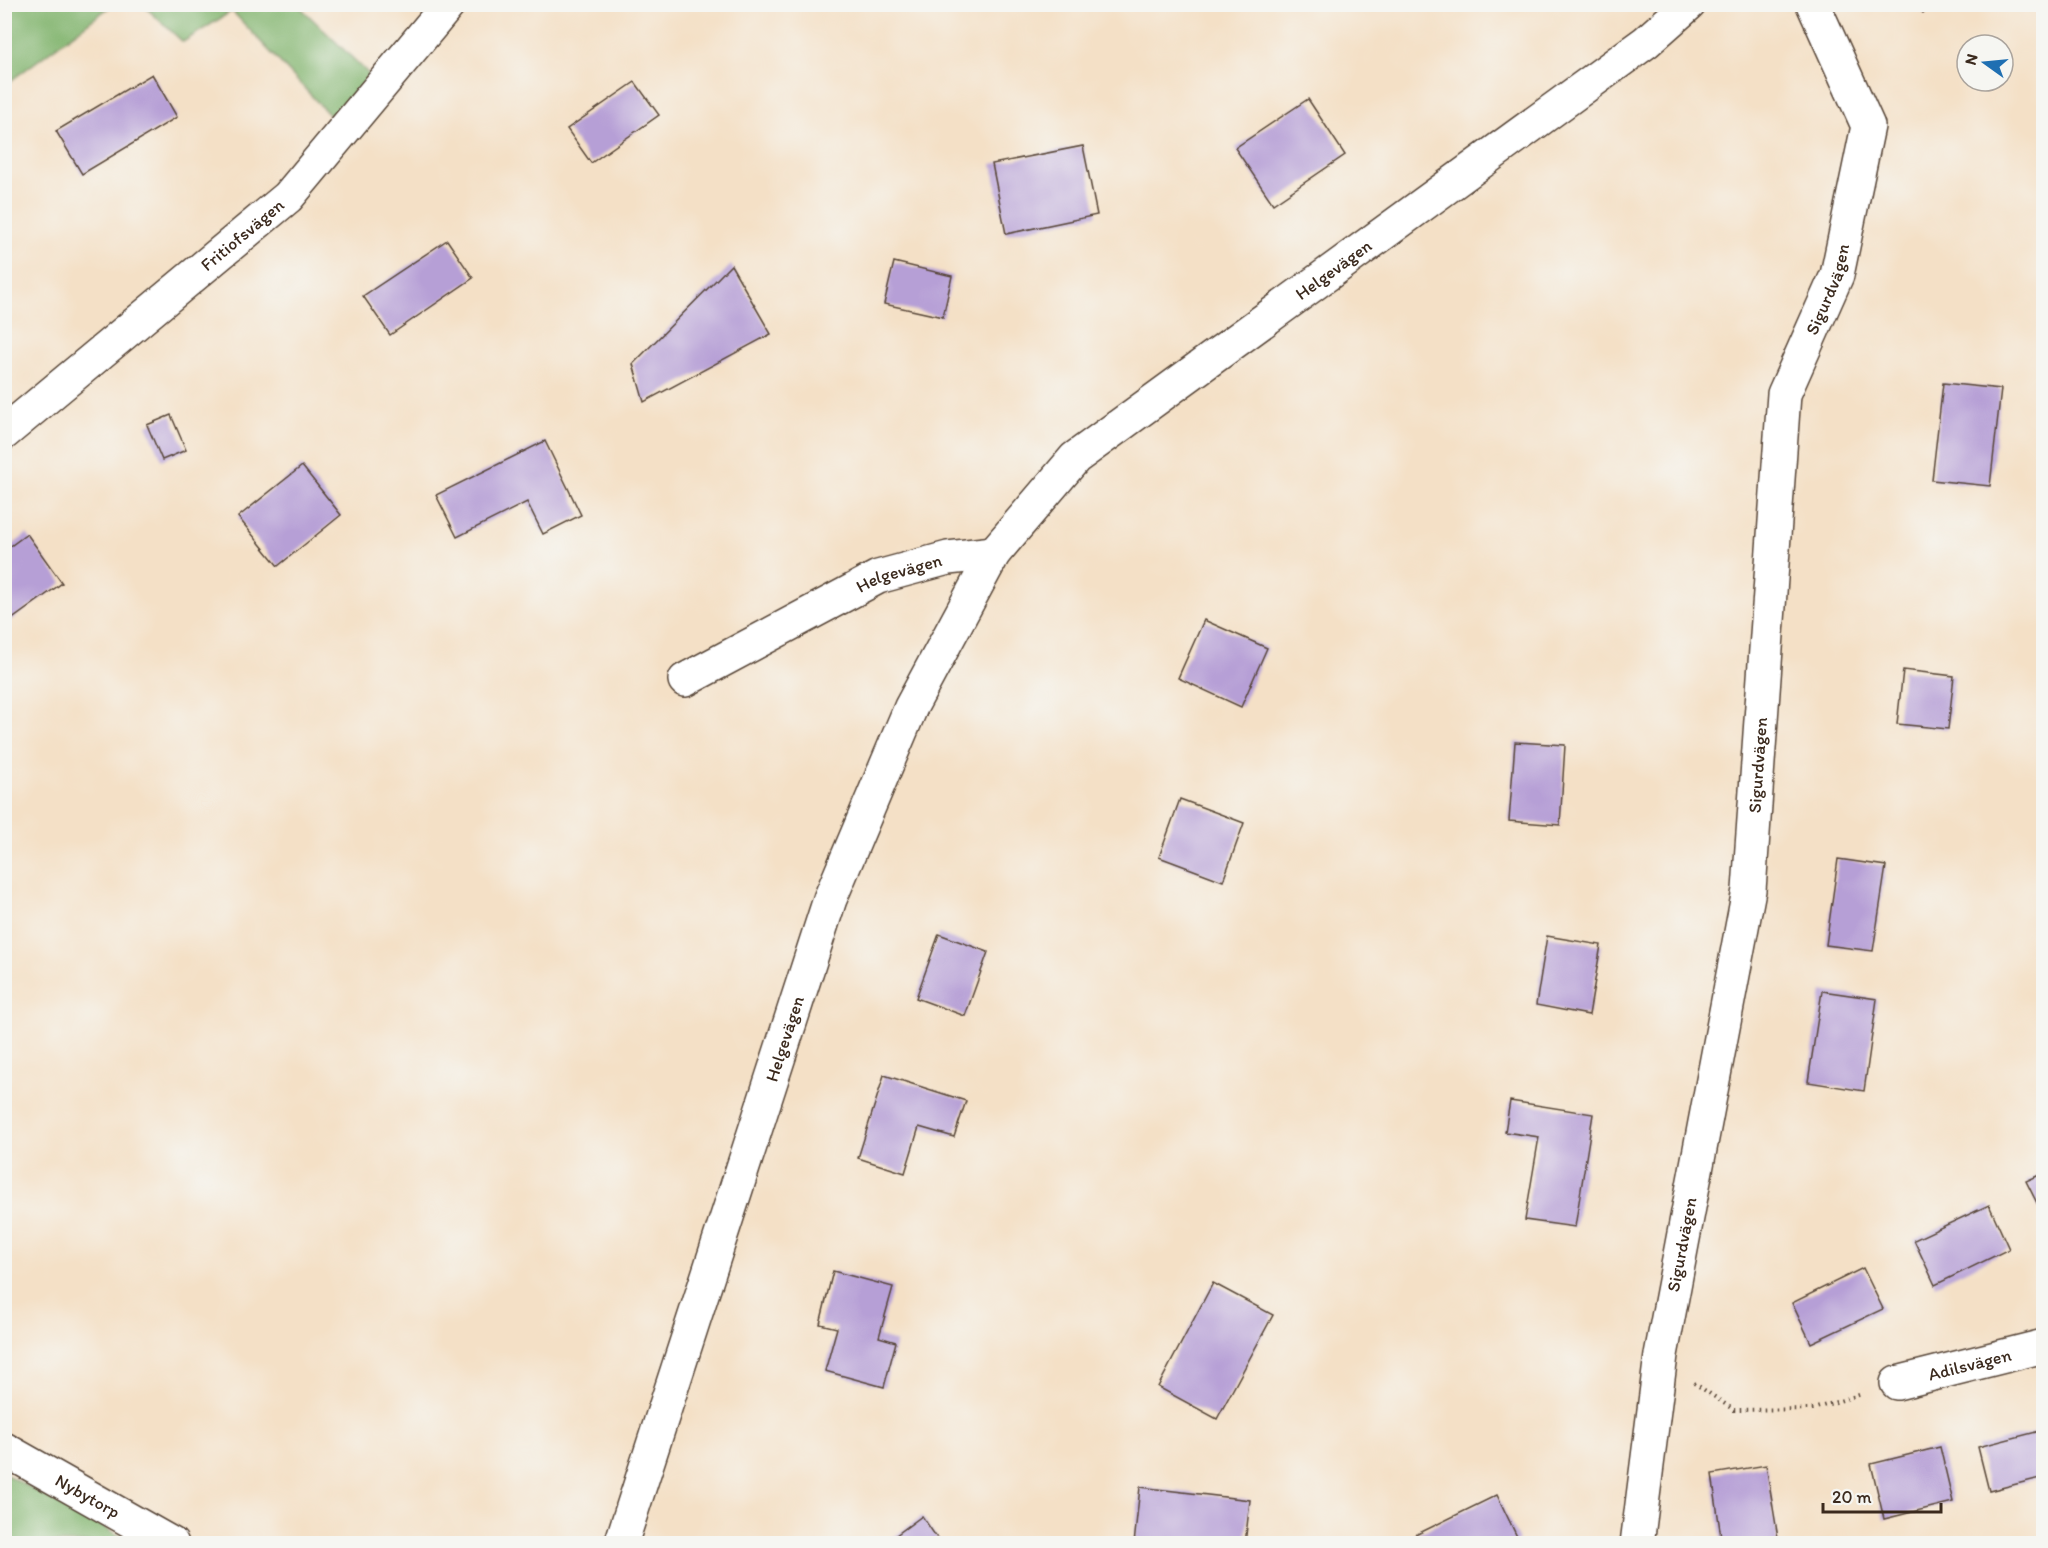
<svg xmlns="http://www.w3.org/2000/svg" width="2048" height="1548" viewBox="0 0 2048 1548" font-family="Itim,sans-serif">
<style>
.forest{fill:#84b671;stroke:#607048;stroke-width:1.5}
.building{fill:#b69fd6}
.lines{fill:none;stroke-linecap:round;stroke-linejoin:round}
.minor-casing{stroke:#574537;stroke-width:36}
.path{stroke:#574537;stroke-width:4;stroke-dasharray:1.5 4.5;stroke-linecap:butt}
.minor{stroke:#fff;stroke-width:33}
.labels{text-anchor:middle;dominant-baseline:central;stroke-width:6;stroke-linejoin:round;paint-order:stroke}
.street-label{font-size:18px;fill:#3b2a1e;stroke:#f6f6f2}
</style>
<rect width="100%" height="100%" fill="#f6f6f2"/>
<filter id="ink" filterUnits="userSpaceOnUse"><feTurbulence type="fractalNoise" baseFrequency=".0167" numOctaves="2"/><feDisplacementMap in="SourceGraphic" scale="12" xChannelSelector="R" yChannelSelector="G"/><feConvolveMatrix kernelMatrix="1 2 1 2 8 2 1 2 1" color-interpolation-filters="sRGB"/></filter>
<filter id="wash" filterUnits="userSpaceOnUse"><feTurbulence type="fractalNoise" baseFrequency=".008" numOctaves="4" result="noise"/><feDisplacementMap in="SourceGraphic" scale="24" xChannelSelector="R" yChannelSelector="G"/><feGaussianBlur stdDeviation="1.35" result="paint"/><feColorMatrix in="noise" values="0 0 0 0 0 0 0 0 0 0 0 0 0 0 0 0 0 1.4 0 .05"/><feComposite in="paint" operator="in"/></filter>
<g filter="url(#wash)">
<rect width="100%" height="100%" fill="#f4e0c6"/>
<g class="forest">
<path d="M5,4H112V5L5,85Z"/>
<path d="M143,5H298L371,76L337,123L232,11L183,42Z"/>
<path d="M5,1474L133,1543H5Z"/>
</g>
<g id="blocks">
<g class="building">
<path d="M1914,4H1932L1923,13Z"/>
<path d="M152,74L177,117L82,174L56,131Z"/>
<path d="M635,82L659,115L591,163L567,129Z"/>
<path d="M1308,99L1345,155L1273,204L1235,148Z"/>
<path d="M1083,146L1097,215L1006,234L992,164Z"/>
<path d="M447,240L473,278L390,335L363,296Z"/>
<path d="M894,262L952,276L943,317L884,304Z"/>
<path d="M731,265L771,334L644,402L633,364Z"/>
<path d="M1943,383L2001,389L1990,486L1932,480Z"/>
<path d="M171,415L186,450L162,460L147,425Z"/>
<path d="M545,441L581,515L543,534L527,502L457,537L436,495Z"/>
<path d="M302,466L341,515L278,566L238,517Z"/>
<path d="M27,534L62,583L4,625V551Z"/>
<path d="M1204,620L1267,648L1241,707L1178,678Z"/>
<path d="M1903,670L1954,676L1948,729L1897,724Z"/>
<path d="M1515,742L1565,745L1560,825L1509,821Z"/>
<path d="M1180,799L1244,823L1223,881L1159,857Z"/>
<path d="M1838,859L1886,866L1873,951L1826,945Z"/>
<path d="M939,934L988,952L965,1016L916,998Z"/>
<path d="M1547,936L1601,945L1589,1015L1536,1005Z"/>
<path d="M1822,991L1877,999L1864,1091L1808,1082Z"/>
<path d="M884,1075L966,1101L954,1137L919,1127L905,1173L858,1158Z"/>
<path d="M1510,1101L1593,1114L1575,1227L1525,1220L1539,1137L1505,1132Z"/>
<path d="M2044,1173V1217L2026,1181Z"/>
<path d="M1989,1205L2009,1249L1935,1285L1914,1240Z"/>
<path d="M1863,1268L1883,1309L1811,1343L1792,1303Z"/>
<path d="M833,1271L893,1287L879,1337L896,1342L884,1387L825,1371L837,1328L820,1324Z"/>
<path d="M1213,1283L1273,1315L1217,1419L1158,1387Z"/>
<path d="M2044,1430V1477L1989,1491L1978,1447Z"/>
<path d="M1940,1447L1953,1502L1884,1519L1871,1464Z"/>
<path d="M1766,1465L1779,1544H1722L1712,1474Z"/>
<path d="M1140,1487L1250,1500L1245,1544H1134Z"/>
<path d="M1497,1495L1519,1541L1513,1544H1397Z"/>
<path d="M922,1516L941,1544H884Z"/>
</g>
</g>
</g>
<g filter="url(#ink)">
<use href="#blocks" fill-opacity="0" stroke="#574537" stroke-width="1.5"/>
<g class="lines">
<g class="minor-casing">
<g id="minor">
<path id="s1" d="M4,433L288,197L449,4"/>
<path id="s2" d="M685,680L878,577L948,558L994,553"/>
<path id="s3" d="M1897,1383L2044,1346"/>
<path id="s4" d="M4,1449L172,1544"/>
<path id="s5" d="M621,1544L830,899L911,707L994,553L1075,458L1646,42L1689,4"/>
<path id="s6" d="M1637,1544L1661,1355L1749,890L1784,394L1837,275L1868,126L1813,4"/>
</g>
</g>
<path class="path" d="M1694,1383L1734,1410L1813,1409L1862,1394"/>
<use href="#minor" class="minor"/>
</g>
</g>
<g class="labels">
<g class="street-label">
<text stroke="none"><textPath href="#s1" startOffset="310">Fritiofsvägen</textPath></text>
<text stroke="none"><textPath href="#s5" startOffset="1506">Helgevägen</textPath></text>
<text stroke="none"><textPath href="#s6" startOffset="1275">Sigurdvägen</textPath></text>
<text stroke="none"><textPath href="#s2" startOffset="240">Helgevägen</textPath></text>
<text stroke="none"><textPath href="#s6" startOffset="789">Sigurdvägen</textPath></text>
<text stroke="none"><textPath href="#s5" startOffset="531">Helgevägen</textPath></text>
<text stroke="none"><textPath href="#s6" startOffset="303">Sigurdvägen</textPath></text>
<text stroke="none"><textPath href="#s3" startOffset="75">Adilsvägen</textPath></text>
<text stroke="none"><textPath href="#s4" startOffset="96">Nybytorp</textPath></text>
</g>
</g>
<rect width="2048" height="1548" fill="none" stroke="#f6f6f2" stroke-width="24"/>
<g transform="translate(1985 63) rotate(285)"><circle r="28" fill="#f6f6f2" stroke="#aba49d" stroke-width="1.5"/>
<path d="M0-4.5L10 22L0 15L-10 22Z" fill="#1f6fb2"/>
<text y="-9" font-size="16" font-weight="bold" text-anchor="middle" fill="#3b2a1e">N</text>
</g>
<path d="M1823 1503v9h118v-9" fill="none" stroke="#3b2a1e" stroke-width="3"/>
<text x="1832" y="1503" font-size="18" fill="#3b2a1e" stroke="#f6f6f2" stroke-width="4.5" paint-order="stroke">20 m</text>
</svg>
